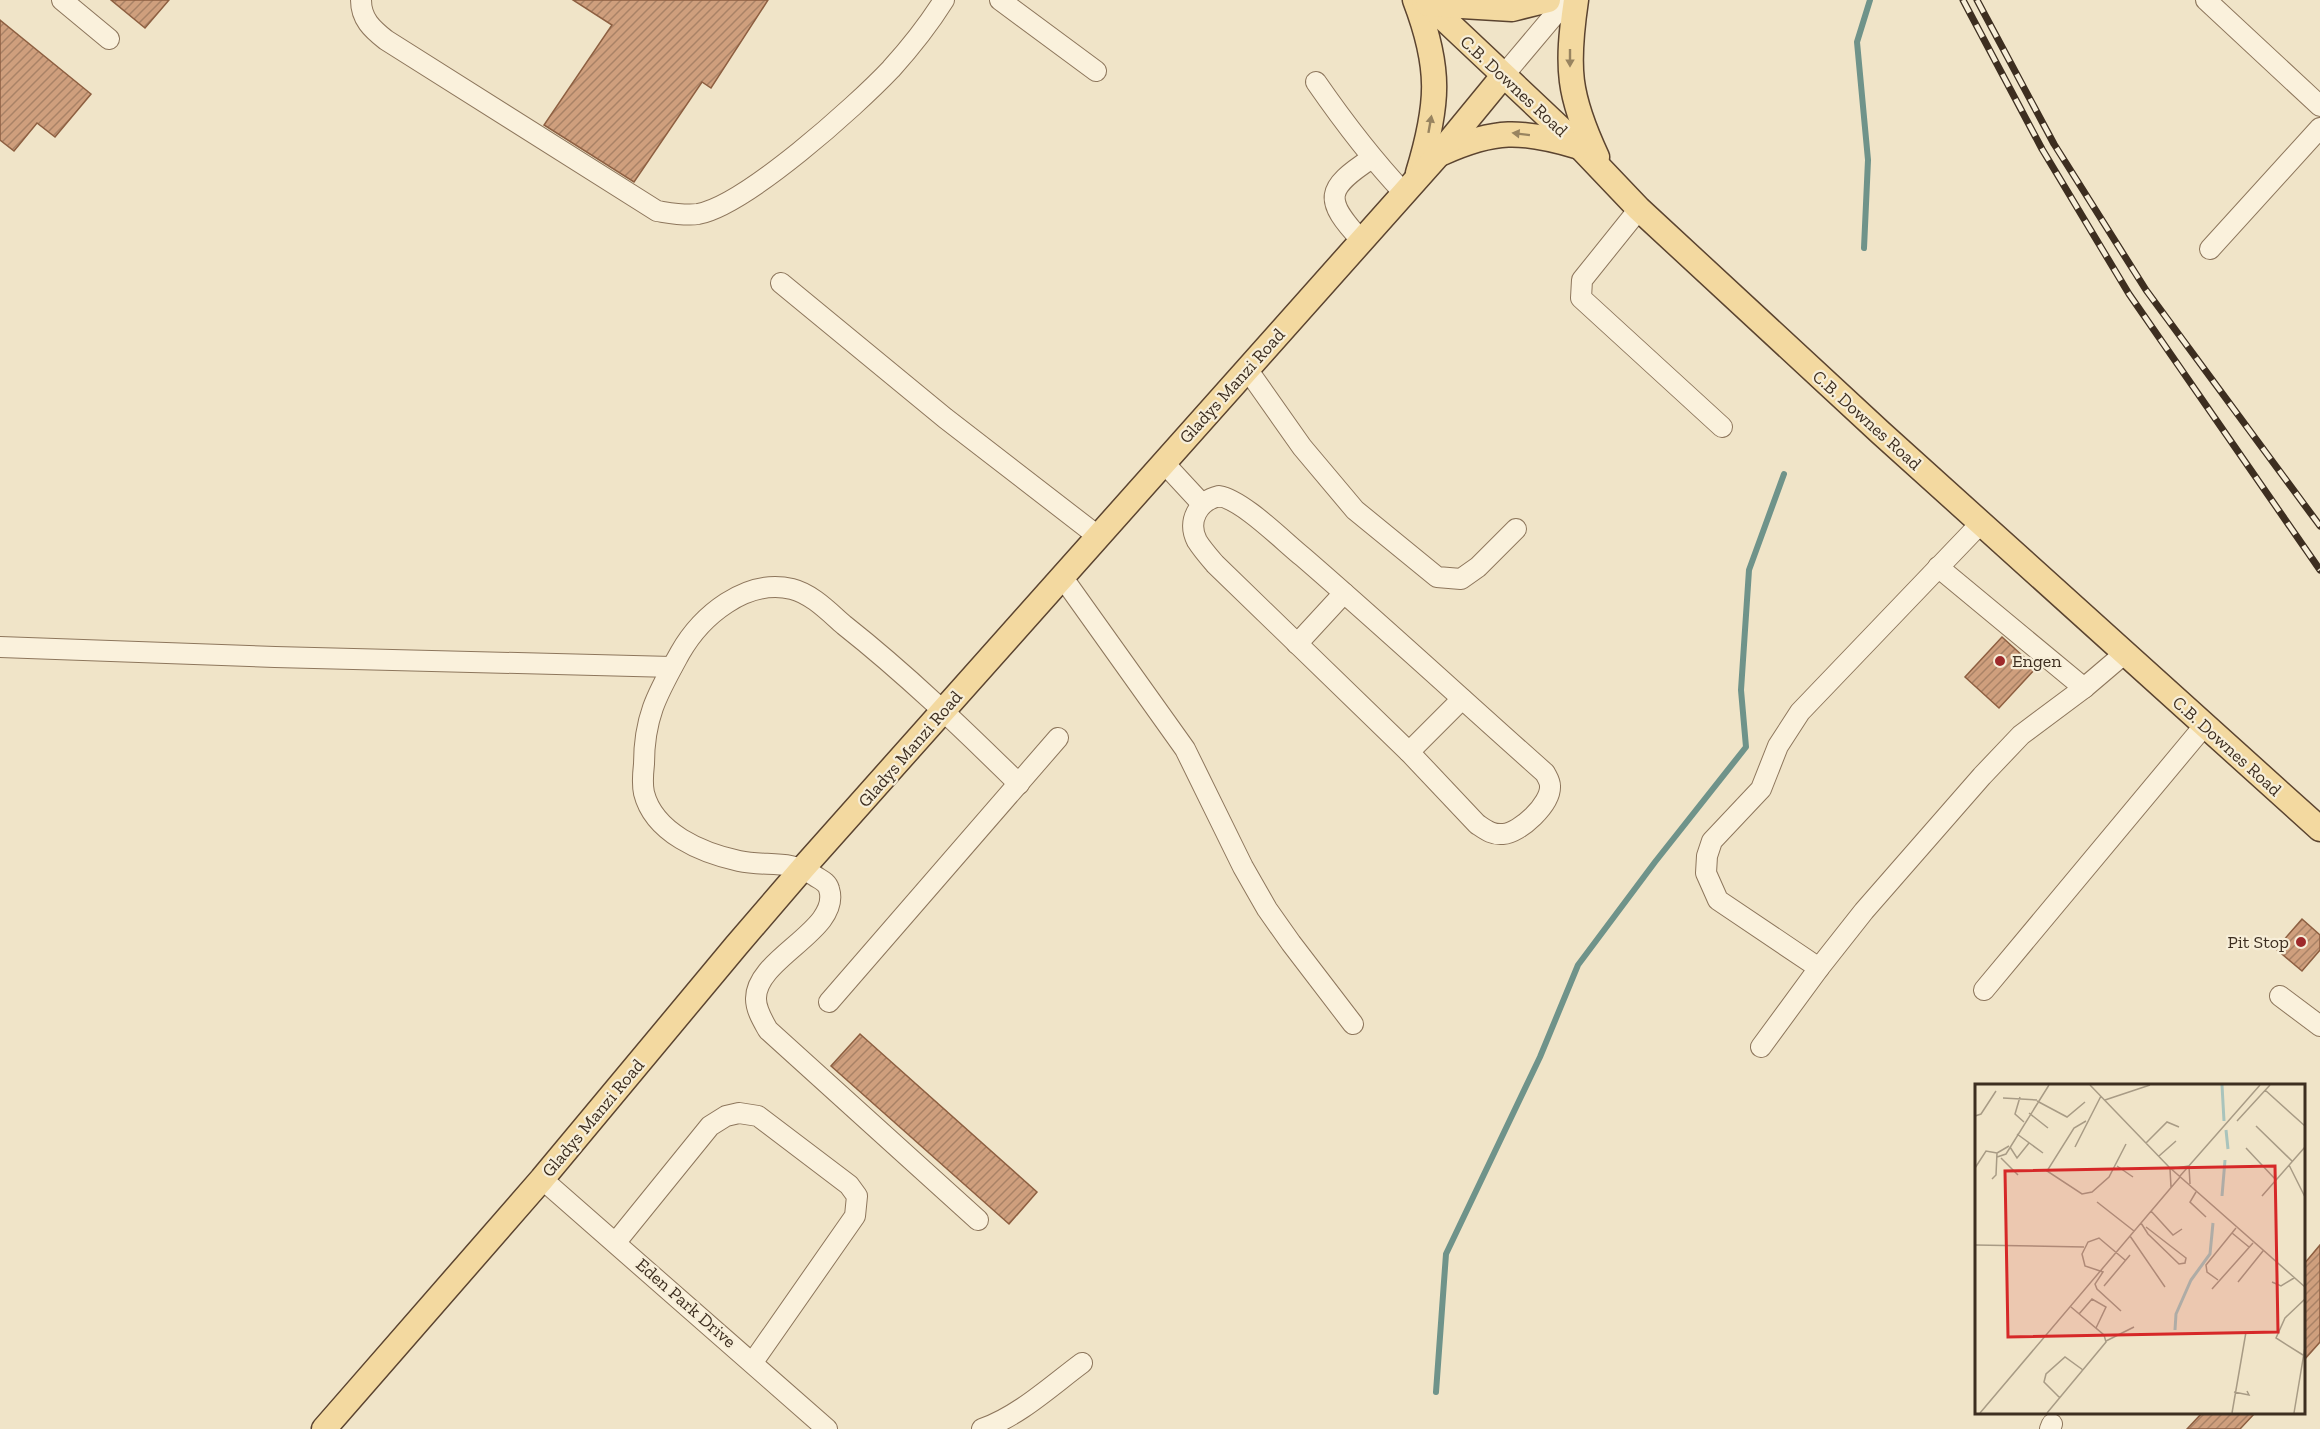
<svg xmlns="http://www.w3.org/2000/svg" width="2320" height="1429" viewBox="0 0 2320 1429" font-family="'Zilla Slab',serif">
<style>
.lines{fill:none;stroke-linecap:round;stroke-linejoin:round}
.stream{stroke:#6f938a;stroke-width:6}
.building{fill:url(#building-hatch);stroke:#8d5f41;stroke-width:1.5}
.minor-casing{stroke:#8d765c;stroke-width:22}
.major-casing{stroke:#5b4430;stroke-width:27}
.minor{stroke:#faf1dc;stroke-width:20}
.major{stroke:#f3d9a0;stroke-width:24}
.rail-casing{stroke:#3d2e20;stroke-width:7}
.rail{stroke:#f7eed8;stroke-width:4.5;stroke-dasharray:14;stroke-linecap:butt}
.oneway{fill:#988460}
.poi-dot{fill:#9e2a2b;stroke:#f7eed8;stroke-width:2}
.labels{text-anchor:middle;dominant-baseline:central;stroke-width:4.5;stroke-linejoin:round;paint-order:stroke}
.street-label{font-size:18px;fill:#3d2e20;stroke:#f7eed8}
.poi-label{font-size:18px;fill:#3d2e20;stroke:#f7eed8;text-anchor:start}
.inset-river{fill:none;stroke:#a9c4bc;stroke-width:3}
.inset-road{fill:none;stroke:#a89b85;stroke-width:1.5}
.view{fill:#d62828;fill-opacity:0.15;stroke:#d62828;stroke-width:3}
.inset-edge{fill:none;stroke:#3d2e20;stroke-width:3}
</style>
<defs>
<pattern id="building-hatch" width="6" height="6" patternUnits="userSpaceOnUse" patternTransform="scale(1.5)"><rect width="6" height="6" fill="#cf9f7d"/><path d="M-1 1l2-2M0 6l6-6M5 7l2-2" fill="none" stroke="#a98266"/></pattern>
</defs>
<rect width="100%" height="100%" fill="#f0e4c8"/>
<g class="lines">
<g class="stream">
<path d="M1864,248L1868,160L1857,42L1870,0"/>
<path d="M1436,1392L1446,1254L1540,1057L1578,965L1655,862L1746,747L1741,690L1749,570L1784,474"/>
</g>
</g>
<g class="building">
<path d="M111,0H169L145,28Z"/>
<path d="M573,0H768L711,88L702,82L634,182L544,125L612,25Z"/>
<path d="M0,20L91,94L55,137L37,123L14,151L0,140Z"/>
<path d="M2002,637L2036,668L1999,708L1965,677Z"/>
<path d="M2302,919L2320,935V950L2302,971L2276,949Z"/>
<path d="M860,1034L1037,1192L1009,1224L831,1066Z"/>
<path d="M2320,1245V1342L2304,1360V1264Z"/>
<path d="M2202,1413H2255L2240,1429H2187Z"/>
</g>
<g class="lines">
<g class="minor-casing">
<g id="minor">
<path d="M62,0L109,39"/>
<path d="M361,0C361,19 372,29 386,40L657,211C670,213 685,216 698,214C746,205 856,106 891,69C910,48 929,24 944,0"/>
<path d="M1000,0L1096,71"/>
<path d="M2206,0L2320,106"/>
<path d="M1503,76L1567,0"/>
<path d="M1316,82C1343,121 1371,158 1404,193"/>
<path d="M1639,209L1582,280L1581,298L1722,427"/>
<path d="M1362,241C1323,199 1325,189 1372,158"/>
<path d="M2210,249L2320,128"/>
<path d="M781,283L945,418L1099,537"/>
<path d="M1247,369L1302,447L1355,510L1437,577L1461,579L1478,567L1516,529"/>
<path d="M1164,463L1202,504"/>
<path d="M1219,496C1243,500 1283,541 1303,557C1385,628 1464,701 1545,773C1547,777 1550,781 1550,786C1551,804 1520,833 1503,834C1492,835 1486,830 1477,824L1409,752L1215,564C1209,557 1202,549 1197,541C1187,521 1198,501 1219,496Z"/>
<path d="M1938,567L2084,688"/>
<path d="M1063,578L1185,749L1243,867L1267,909L1291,943L1353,1024"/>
<path d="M1297,644L1344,593"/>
<path d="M0,647L275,657L672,667"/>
<path d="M1409,752L1462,699"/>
<path d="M1819,968L1718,900L1706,873L1707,856L1712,841L1761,789L1778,746L1800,712L1981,523"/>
<path d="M1984,990L2204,726"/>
<path d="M2280,996L2320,1026"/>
<path d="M829,1002L1058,738"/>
<path d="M1761,1047L1819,968L1864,911L1982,776L2021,735L2084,688L2124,654"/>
<path d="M542,1179L827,1429"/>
<path d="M978,1220L768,1030C763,1021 756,1010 756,999C755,958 842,930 829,889C827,882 821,880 815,876C789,859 767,867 739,861C702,853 654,833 644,793C642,784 643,773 644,764C644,716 658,693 680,653C701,616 746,578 792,589C812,594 829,612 844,625C906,674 963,729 1019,784"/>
<path d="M616,1242L710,1126L726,1116L739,1113L758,1116L849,1185L857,1196L855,1216L753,1362"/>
<path d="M982,1429C1019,1416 1051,1386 1082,1363"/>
<path d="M2050,1429L2052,1424"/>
</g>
</g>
<g class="major-casing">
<g id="major">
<path d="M1415,0C1441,68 1439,104 1418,173"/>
<path d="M1424,0L1579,146L1639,209L1881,433L2320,829"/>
<path d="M1576,0C1566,68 1568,95 1597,157"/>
<path d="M1428,4L1512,9L1548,0"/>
<path d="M1442,153C1495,129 1521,130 1576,146"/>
<path d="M324,1429L542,1179L736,946L803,868L1439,154L1503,76"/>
</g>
</g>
<use href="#minor" class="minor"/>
<use href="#major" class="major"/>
<g class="rail-casing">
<g id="rail">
<path d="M1963,0L2042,149L2129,294L2320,570"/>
<path d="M1977,0L2054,144L2146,290L2320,526"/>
</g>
</g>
<use href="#rail" class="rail"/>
</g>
<defs><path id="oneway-solid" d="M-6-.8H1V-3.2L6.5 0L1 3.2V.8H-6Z" transform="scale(1.5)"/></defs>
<g class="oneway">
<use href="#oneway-solid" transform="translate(1570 58) rotate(90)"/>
<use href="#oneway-solid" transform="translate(1430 124) rotate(-80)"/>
<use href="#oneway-solid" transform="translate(1521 134) rotate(-173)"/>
</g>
<g class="poi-dot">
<circle cx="2000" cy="661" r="6"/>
<circle cx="2301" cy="942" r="6"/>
</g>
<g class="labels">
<g class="street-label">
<text transform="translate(1514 86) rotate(43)">C.B. Downes Road</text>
<text transform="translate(1232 386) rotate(-48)">Gladys Manzi Road</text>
<text transform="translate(1867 420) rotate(42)">C.B. Downes Road</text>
<text transform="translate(2227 746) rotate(42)">C.B. Downes Road</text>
<text transform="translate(910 749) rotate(-49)">Gladys Manzi Road</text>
<text transform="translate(593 1118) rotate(-50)">Gladys Manzi Road</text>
<text transform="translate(686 1303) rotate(41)">Eden Park Drive</text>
</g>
<g class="poi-label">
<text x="2012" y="661">Engen</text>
<text x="2289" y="942" text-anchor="end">Pit Stop</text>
</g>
</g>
<g transform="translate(1975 1084)">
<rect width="330" height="330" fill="#f0e4c8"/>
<path class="inset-river" d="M247,1L249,37M251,46L253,65M247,112L250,76M200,246L201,230L216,196L235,170L238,139"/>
<path class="inset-road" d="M115,1L194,83L330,203M290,6L330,42M45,13L40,30L49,38M28,14L62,16M130,16L175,1M62,17L92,33L110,18M54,29L73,44M0,32L6,30L21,7M111,37L99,44L72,87L107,110L117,108L134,93L151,60M262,37L295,1M281,42L317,77M42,50L68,69M171,59L192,38L204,43M35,63L42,74L54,59M100,63L126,12M271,64L301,96M184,72L201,57M22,73L31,70L74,1M26,74L43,91M314,81L330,113M142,82L158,93M0,84L11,67L22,69M195,85L196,103M196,85L214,82L215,100M205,92L285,1M17,95L21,91L22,69L34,62M221,108L215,118L231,133M287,112L330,63M122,118L159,147M176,127L198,151L207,145M166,139L173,150L204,180L210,179L211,174L171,143M257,149L274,163M155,152L190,203M0,161L109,163M243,196L232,188L231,181L261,144M263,198L288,167M297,198L306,202L319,194M129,202L155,171M237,205L278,159M146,227L122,205L120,200L128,188L110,182L107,170L113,158L124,154L150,176M104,230L117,215L131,223L121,244M131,257L159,243M328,271L301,254L310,234L330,215M259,308L274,311L272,307M85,314L69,298L71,290L90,273L108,286M5,329L205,93M72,329L131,258L129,251L96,223M257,329L271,248M319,329L330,263"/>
<path class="view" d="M300,82L303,248L33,253L30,87Z"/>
<rect width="330" height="330" class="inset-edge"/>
</g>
</svg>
